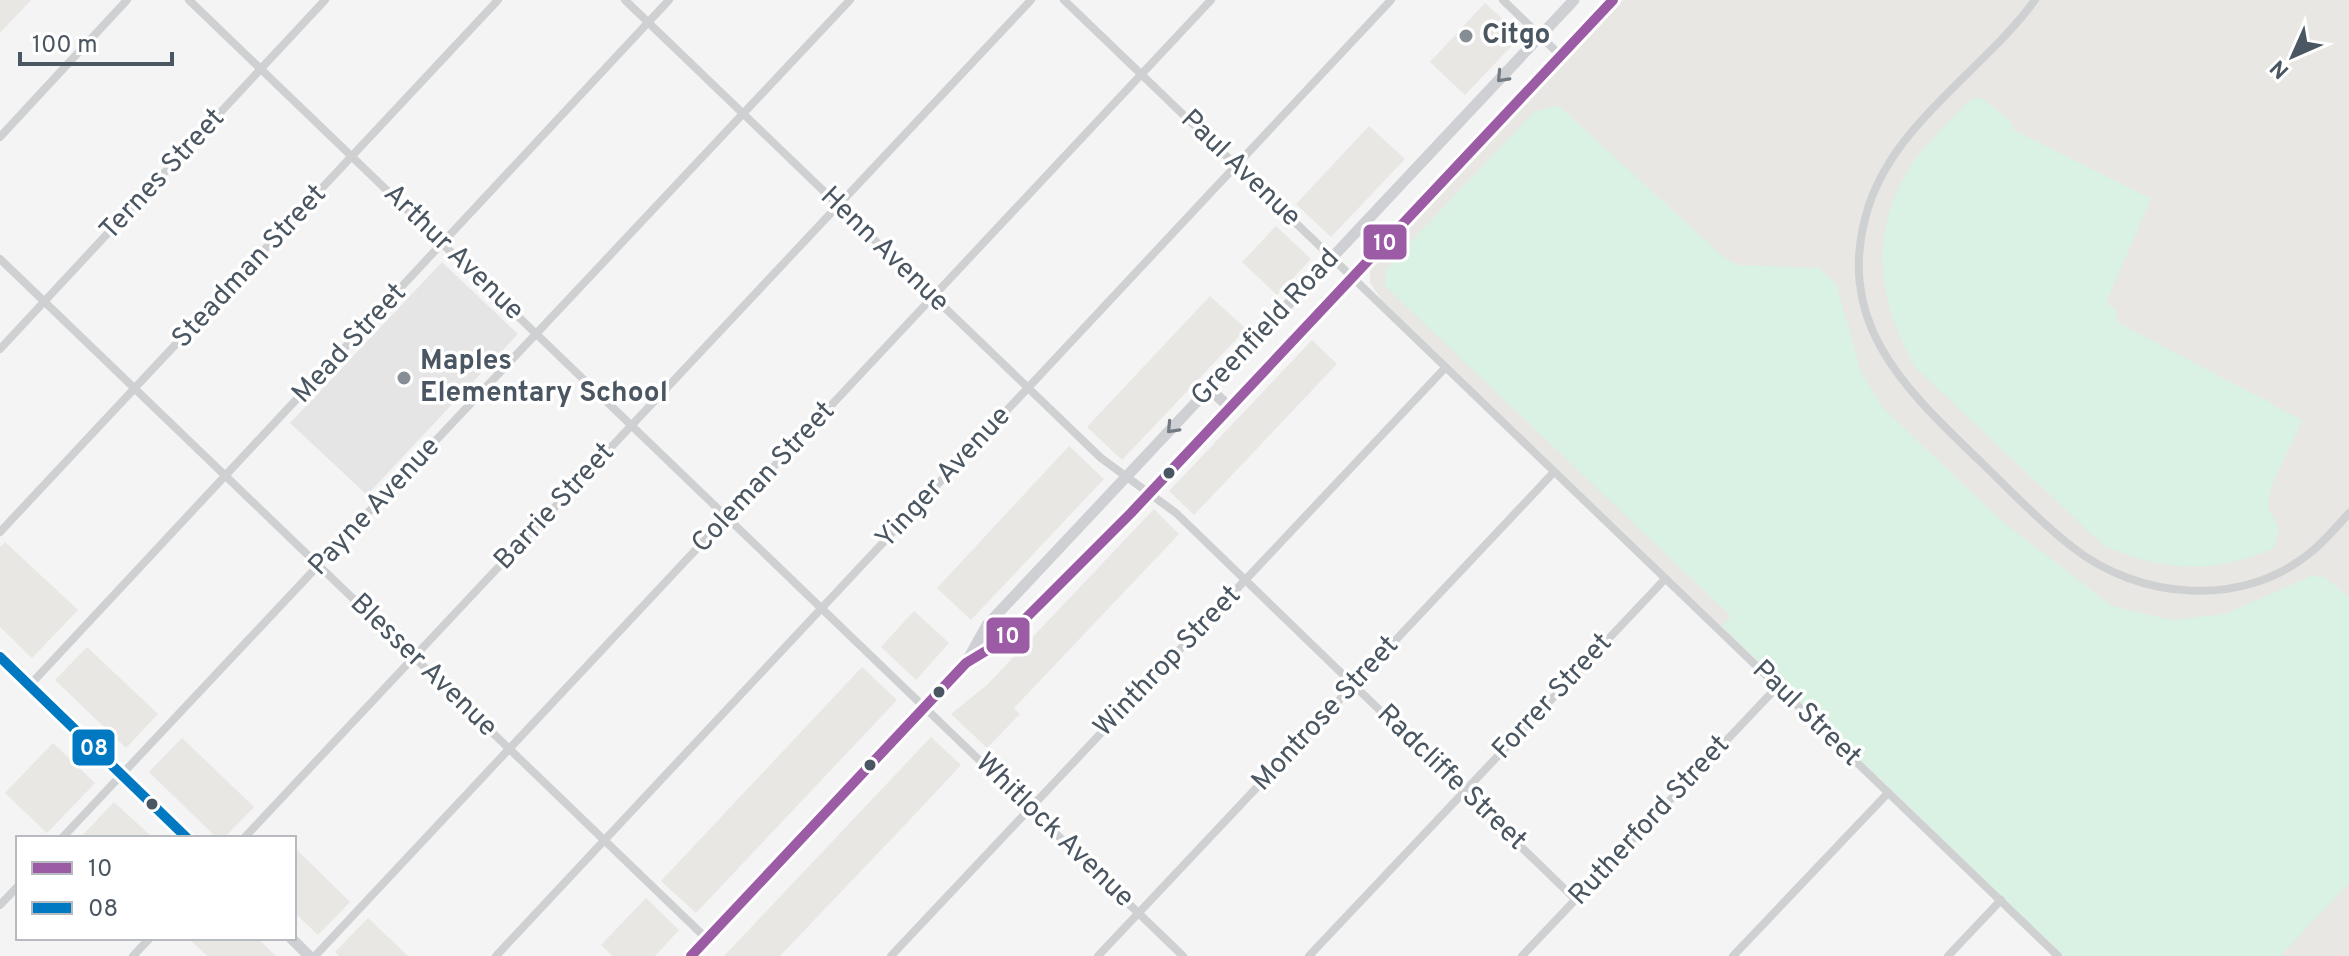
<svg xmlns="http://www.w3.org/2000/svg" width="2349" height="956" viewBox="0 0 2349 956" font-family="Overpass,sans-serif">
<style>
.commercial{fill:#e8e7e3}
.education{fill:#e6e5e6}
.green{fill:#d9f2e3}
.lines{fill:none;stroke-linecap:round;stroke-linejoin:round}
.minor{stroke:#ced0d2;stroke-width:8}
.secondary{stroke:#ced0d4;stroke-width:11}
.bus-1-casing{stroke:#fff;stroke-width:16}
.bus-2-casing{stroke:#fff;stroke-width:16}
.bus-1{stroke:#9b5ba5;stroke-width:10}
.bus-2{stroke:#0079c2;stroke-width:10}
.oneway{stroke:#727b84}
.poi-dot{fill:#868d94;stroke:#fff;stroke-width:3}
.bus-dot{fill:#4a5661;stroke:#fff;stroke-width:3}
.labels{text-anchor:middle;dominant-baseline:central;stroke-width:7;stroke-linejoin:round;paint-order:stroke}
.poi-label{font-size:28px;font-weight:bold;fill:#4a5661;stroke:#fff;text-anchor:start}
.street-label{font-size:28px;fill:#4a5661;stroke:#fff}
.line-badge{stroke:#fff;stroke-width:3}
.badge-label{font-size:22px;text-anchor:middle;font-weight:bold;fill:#fff}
</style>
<rect width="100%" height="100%" fill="#f4f4f4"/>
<g class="commercial">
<path d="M0,0H31L0,33Z"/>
<path d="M1623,0H2349V956H2064L1381,299L1370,283V269Z"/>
<path d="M1485,3L1521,36L1465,95L1430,62Z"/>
<path d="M1369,126L1405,159L1331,237L1296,204Z"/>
<path d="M1276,226L1311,259L1277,295L1242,262Z"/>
<path d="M1210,296L1246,329L1122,460L1087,427Z"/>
<path d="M1312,340L1337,364L1194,515L1169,491Z"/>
<path d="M1069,446L1104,479L971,620L937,588Z"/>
<path d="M1154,509L1179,534L1014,708L1020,714L987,748L951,714L988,684Z"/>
<path d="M5,542L78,610L32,658L0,627V547Z"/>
<path d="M914,611L949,643L916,680L881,647Z"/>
<path d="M87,647L158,714L126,748L55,680Z"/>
<path d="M862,667L897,700L696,913L661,881Z"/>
<path d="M931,737L961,765L921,808L780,956H724Z"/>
<path d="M182,738L254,807L224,838H217L149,772Z"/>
<path d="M53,743L95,783L47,833L5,793Z"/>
<path d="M114,802L153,838H80Z"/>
<path d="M294,847L350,902L318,935L294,912Z"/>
<path d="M646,898L679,930L655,956H612L601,945Z"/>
<path d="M368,918L408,956H339L335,952Z"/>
<path d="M188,938H257L276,956H207Z"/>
</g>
<path class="education" d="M442,262L518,334L367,495L290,423Z"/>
<g class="green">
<path d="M1980,97L2010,121L2014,130L2151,199L2106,302L2116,310L2117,322L2302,420L2271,487L2268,507L2279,529L2273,549C2211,574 2166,572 2104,546L1915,367C1879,302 1868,238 1908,170C1923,145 1949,123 1968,101Z"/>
<path d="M1558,105L1726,259L1738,265L1819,268L1836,284L1861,372L1883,408L2003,522L2112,606L2171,620L2225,614L2311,576L2324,577L2349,597V883L2280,956H2064L1722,626L1731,616L1385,286L1386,270L1400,253L1534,112Z"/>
</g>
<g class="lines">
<g class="minor">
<path d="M189,0L1183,956"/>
<path d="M625,0L1101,458L1176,513L1576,900"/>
<path d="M1064,0L2058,956"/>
<path d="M1503,0L1561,56"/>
<path d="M2035,0C1984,70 1897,121 1869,205C1830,326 1910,393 1987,468C2014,494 2041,523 2071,546C2138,600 2243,609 2311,552C2325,541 2337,526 2349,513"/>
<path d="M0,137L127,0"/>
<path d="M0,259L707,939"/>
<path d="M0,349L325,0"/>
<path d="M0,532L498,0"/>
<path d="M29,686L669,0"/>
<path d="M62,838L850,0"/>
<path d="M244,838L1031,0"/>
<path d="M0,905L18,886"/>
<path d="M133,956L150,938"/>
<path d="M315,956L1211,0"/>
<path d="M496,956L1391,0"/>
<path d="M891,956L1445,368"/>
<path d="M1098,956L1554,472"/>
<path d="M1309,956L1665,579"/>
<path d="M1522,956L1778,686"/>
<path d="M1733,956L1888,793"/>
<path d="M1948,956L2001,900"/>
</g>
<g class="secondary">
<path d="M1209,388L1230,408"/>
<path d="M0,657L187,838"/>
<path d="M966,662L1004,640L1131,513L1613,0"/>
<path d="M291,938L309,956"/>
<path d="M691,956L966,663L987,625L1574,0"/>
</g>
<g class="bus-1-casing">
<path id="bus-1" d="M691,956L966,663L1004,640L1131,513L1613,0"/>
</g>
<g class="bus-2-casing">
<path id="bus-2" d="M0,657L187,838"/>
</g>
<use href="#bus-1" class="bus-1"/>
<use href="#bus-2" class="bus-2"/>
</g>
<defs><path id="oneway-chevron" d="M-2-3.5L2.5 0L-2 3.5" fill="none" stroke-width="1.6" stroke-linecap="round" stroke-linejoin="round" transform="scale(2)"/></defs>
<g class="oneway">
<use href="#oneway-chevron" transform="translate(1502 77) rotate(133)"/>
<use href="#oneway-chevron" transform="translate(1172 428) rotate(133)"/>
</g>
<g class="poi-dot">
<circle cx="1466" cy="36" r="8"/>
<circle cx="404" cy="378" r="8"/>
</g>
<g class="bus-dot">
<circle cx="1169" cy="473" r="7"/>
<circle cx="939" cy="692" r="7"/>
<circle cx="870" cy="765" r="7"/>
<circle cx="152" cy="804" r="7"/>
</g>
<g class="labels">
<g class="poi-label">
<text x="1482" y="36">Citgo</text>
<text x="420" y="362">Maples<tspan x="420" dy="32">Elementary School</tspan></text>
</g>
<g class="street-label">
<text transform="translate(1240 169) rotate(44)">Paul Avenue</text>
<text transform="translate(163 175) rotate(-47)">Ternes Street</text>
<text transform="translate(884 250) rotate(44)">Henn Avenue</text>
<text transform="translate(453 253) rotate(44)">Arthur Avenue</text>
<text transform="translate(250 267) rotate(-47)">Steadman Street</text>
<text transform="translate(1266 328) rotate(-47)">Greenfield Road</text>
<text transform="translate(350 344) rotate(-47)">Mead Street</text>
<text transform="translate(764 478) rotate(-47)">Coleman Street</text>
<text transform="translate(944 478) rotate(-47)">Yinger Avenue</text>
<text transform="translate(375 507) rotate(-47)">Payne Avenue</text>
<text transform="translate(555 507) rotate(-47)">Barrie Street</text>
<text transform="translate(1168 662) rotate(-46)">Winthrop Street</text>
<text transform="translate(423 666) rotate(44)">Blesser Avenue</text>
<text transform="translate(1553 697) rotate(-47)">Forrer Street</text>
<text transform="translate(1326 714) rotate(-47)">Montrose Street</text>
<text transform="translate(1806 714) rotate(44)">Paul Street</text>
<text transform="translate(1451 778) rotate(44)">Radcliffe Street</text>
<text transform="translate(1650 821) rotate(-47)">Rutherford Street</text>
<text transform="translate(1054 831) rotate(44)">Whitlock Avenue</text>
</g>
</g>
<g class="line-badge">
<rect x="1362" y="223" width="46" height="38" rx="8" fill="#9b5ba5"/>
<rect x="985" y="616" width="46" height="39" rx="8" fill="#9b5ba5"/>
<rect x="71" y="728" width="45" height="39" rx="8" fill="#0079c2"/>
</g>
<g class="badge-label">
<text x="1385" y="250">10</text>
<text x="1008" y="643">10</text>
<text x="94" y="755">08</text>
</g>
<rect x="16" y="836" width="280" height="104" fill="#ffffff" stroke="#b7bbc0" stroke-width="2"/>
<rect x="32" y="862" width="40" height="12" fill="#9b5ba5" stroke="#b7bbc0" stroke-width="2"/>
<text x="88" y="876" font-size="24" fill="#4a5661">10</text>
<rect x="32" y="902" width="40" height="12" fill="#0079c2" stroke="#b7bbc0" stroke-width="2"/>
<text x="88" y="916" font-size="24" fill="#4a5661">08</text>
<g transform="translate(2293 56) rotate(225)" stroke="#ffffff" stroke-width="6" paint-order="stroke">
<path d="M0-6L14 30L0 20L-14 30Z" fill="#4a5661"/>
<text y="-12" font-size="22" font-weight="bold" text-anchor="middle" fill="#4a5661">N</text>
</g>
<path d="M20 52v12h152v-12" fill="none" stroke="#4a5661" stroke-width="4"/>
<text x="32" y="52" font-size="24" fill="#4a5661" stroke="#ffffff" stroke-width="6" paint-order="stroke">100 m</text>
</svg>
